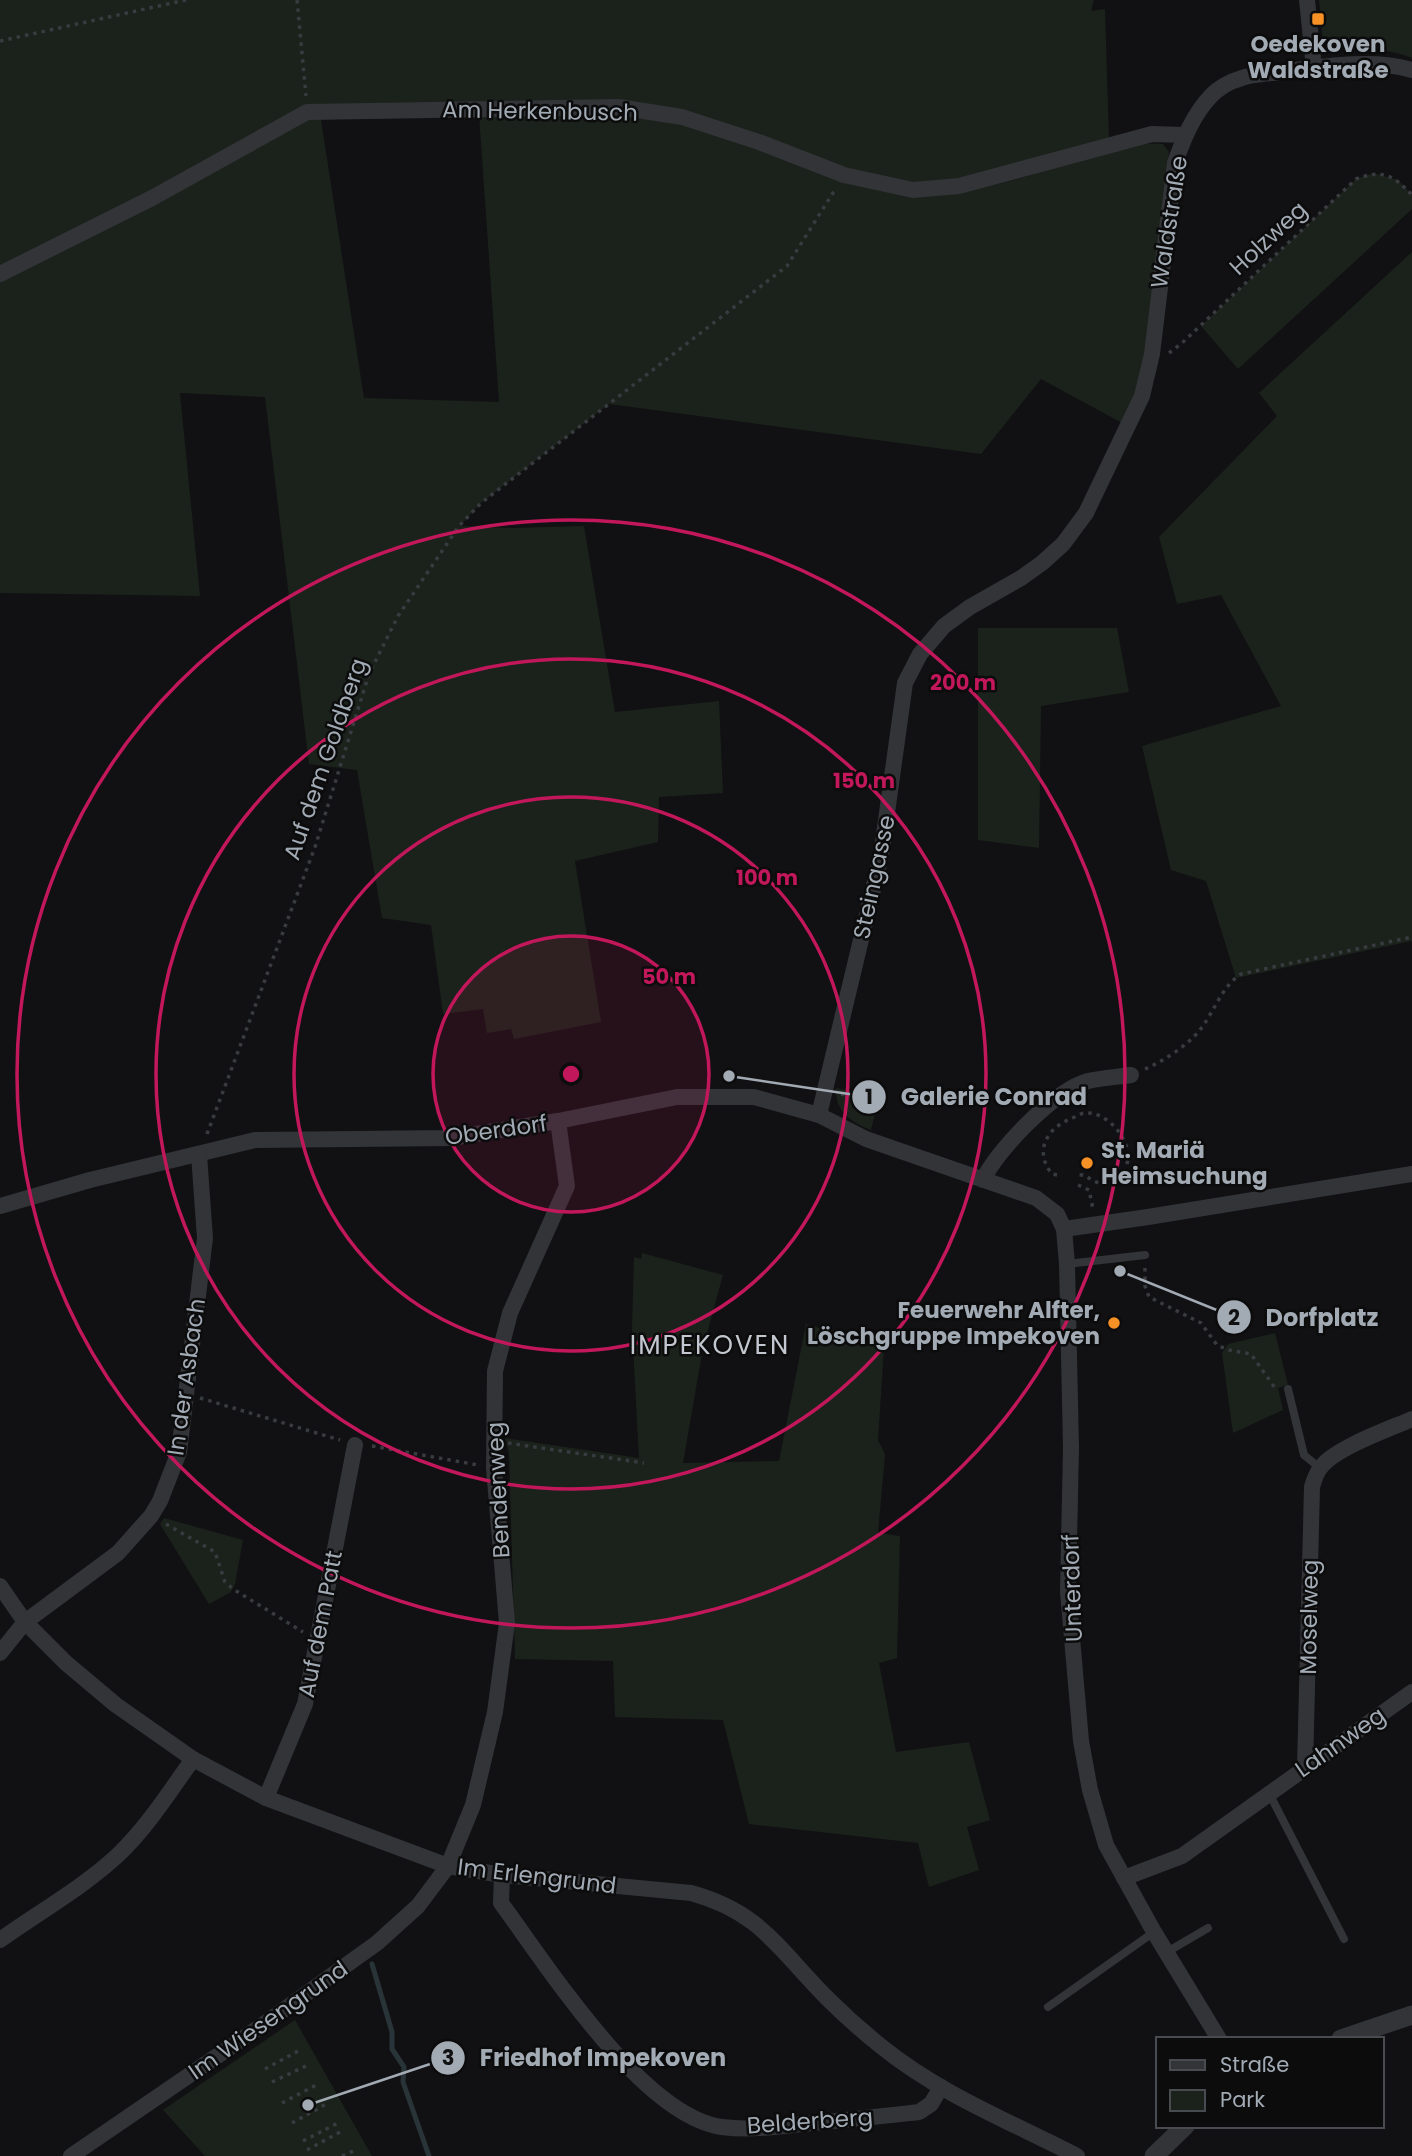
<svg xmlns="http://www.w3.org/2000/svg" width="1412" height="2156" viewBox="0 0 1412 2156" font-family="Poppins,sans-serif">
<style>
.green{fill:#1b221b;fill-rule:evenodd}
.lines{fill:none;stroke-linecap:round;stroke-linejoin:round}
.stream{stroke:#293438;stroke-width:5}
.path{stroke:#383b3f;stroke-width:3.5;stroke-dasharray:3.5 5;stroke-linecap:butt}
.service{stroke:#323438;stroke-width:8}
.minor{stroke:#323438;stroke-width:16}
.tertiary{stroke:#323438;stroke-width:19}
.ring{fill:none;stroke:#c2185b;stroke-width:3.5}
.poi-dot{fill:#f79125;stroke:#0c0c0d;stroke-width:2.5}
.labels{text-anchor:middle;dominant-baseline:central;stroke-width:5;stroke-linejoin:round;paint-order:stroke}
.poi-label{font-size:23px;font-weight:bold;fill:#a2aab4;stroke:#0c0c0d}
.street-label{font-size:23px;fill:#a2aab4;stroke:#0c0c0d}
.quarter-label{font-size:26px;letter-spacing:2px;fill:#c3c8d0;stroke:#0c0c0d}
.centre{fill:#c2185b;stroke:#0c0c0d;stroke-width:3.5}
.ring-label{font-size:21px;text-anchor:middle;font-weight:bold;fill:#c2185b;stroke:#0c0c0d;stroke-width:5;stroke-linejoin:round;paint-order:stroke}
.leader{fill:none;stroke:#a2aab4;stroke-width:2.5}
.callout-dot{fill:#a2aab4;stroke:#0c0c0d;stroke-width:2.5}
.mark-label{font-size:21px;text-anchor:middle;font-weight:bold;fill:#111}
.callout-label{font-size:24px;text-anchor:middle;font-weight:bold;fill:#a2aab4;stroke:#0c0c0d;stroke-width:5;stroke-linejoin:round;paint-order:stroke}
</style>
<rect width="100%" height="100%" fill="#111113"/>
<g class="green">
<path d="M0,0H1094L1091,11L1105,9L1109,141L959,182L915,184L846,168L844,175C855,185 869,186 884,189C958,203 1014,179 1084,159C1110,151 1136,141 1163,144L1169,152L1152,354L1139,395L1124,424L1041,379L981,454L609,404L481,503L460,526L513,528L584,526L615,712L719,701L723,793L659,797L658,842L575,861L601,1022L514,1039L511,1029L487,1033L483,1009L443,1014L431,925L382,918L357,770L309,764L265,397L180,393L200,596L0,593ZM479,114L499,402L364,398L321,120L405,115Z"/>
<path d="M1319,0H1412V58C1387,47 1358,49 1331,50L1323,43Z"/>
<path d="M1373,173L1398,180L1412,195V209L1238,369L1201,326L1356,179Z"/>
<path d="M1412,252V941L1236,978L1206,881L1171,870L1142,746L1281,706L1221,595L1177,604L1159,537L1277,416L1259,393Z"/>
<path d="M978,628H1117L1129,692L1041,706L1039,848L978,840Z"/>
<path d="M836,1088L879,1097L871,1130C851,1122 835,1112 836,1088Z"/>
<path d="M642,1253L723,1275L703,1348L683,1463L779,1461L806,1324L884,1347L878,1440L885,1454L878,1533L900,1536L897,1658L879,1663L896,1752L969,1742L990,1820L967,1827L979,1870L929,1887L918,1843L749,1824L723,1720L615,1717L613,1661L515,1659L509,1453L505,1438L639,1458L632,1328L634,1257L641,1259Z"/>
<path d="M1275,1333L1288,1385L1278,1388L1283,1410L1233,1433L1222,1353L1228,1344Z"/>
<path d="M164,1518L243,1540L235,1584L231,1592L209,1604L160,1524Z"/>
<path d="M295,2020L372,2156H205L163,2110Z"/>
</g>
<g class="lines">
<path class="stream" d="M372,1964L392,2032V2049L404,2067L403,2082L429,2156"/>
<g class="path">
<path d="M297,0L306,96"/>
<path d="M0,41L186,0"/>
<path d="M1169,353L1182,343L1356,179C1383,169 1393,175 1412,195"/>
<path d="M1145,1069C1162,1062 1188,1045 1199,1031C1214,1013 1221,987 1241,974L1412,937"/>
<path d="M841,1094L866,1099"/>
<path d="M207,1134L315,847L369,674L398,616L459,526L481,503L787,266L836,188"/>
<path d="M1057,1175L1052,1174C1034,1152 1046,1129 1070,1119C1074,1118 1080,1113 1085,1113C1105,1111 1127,1135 1128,1155C1129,1160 1126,1166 1125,1171L1115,1174L1102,1185L1083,1175H1076"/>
<path d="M1078,1185L1089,1190L1093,1209"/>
<path d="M1145,1268V1286L1149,1297L1201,1323L1217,1345L1229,1350L1251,1354L1275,1388"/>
<path d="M200,1398L340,1440"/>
<path d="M508,1443L644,1463"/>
<path d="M372,1446L478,1465"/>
<path d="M166,1524L215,1552L225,1582L233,1589L303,1632"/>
<path d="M265,2069L300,2050"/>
<path d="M272,2082L308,2065"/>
<path d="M282,2103L318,2084"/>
<path d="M292,2123L328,2103"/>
<path d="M303,2141L338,2123"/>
<path d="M307,2150L342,2131"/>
<path d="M342,2156L353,2151"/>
</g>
<g class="service">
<path d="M1067,1264L1145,1255"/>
<path d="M1288,1389L1304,1455L1320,1468"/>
<path d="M1269,1793L1344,1939"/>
<path d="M1167,1952L1208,1928"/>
<path d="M1048,2007L1154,1932"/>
</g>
<g class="minor">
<path d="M1307,0L1314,68"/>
<path d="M0,274L152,198L307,112L618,107L682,117L759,142L844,175L913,190L959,186L1152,134L1184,135"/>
<path d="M819,1115L881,856L905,683L920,654L944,626L970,607L1021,578L1042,563L1063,544L1086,513L1142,396L1152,354L1175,163C1183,140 1193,115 1210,97C1218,88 1231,81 1242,78C1253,74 1267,74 1279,72C1319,67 1373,58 1412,70"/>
<path d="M983,1180C997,1150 1055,1090 1088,1081C1101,1078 1117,1077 1131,1075"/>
<path d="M0,1206L90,1180L255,1140L451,1138L558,1121L677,1097H754L819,1115L866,1139L1036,1198L1057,1214L1064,1229L1067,1264L1071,1447L1068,1592L1081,1741L1090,1790L1106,1845L1154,1932L1219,2039"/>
<path d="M1064,1229L1148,1217L1412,1174"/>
<path d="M0,1586L25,1622L66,1663L116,1705L193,1759L266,1798L448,1866L502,1875L691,1893C761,1912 779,1950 827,1998C844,2015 863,2032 882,2047C940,2094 1011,2122 1077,2156"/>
<path d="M0,1653L25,1622L118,1553L151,1516L160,1501L179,1452L205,1238L199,1155"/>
<path d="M1305,1768L1312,1487C1314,1480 1316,1473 1321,1467C1335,1448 1389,1429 1412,1419"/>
<path d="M266,1798L305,1704L355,1445"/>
<path d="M502,1875L501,1903C547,1965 642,2116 722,2127C751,2131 783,2126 812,2123C848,2120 883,2116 919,2112L931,2104L941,2087"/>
<path d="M1124,1878L1182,1856L1412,1692"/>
<path d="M0,1940C39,1912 84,1887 119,1854C148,1826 170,1791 193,1759"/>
<path d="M71,2156L264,2024L377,1943L418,1906L448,1866L473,1805L495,1712L507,1623L494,1468L495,1371L510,1313L567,1186L558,1121"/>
</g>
<g class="tertiary">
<path d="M1341,2039L1412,2015"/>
<path d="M1154,2156L1185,2126"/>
</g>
</g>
<circle cx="571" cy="1074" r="138" fill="#c2185b" fill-opacity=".12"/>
<g class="ring">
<circle cx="571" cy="1074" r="138"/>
<circle cx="571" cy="1074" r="277"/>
<circle cx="571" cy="1074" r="415"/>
<circle cx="571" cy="1074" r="554"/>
</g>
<g class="poi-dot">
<rect x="1311" y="12" width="14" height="14" rx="3.5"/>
<circle cx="1087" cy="1163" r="7"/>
<circle cx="1114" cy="1323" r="7"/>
</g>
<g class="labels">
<g class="poi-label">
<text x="1318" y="44">Oedekoven<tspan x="1318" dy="26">Waldstraße</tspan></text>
<text x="1101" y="1150" text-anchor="start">St. Mariä<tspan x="1101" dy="26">Heimsuchung</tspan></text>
<text x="1100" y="1310" text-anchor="end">Feuerwehr Alfter,<tspan x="1100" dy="26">Löschgruppe Impekoven</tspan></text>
</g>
<g class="street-label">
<text transform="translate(540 111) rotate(1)">Am Herkenbusch</text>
<text transform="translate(1169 222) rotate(-81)">Waldstraße</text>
<text transform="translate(1268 238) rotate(-43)">Holzweg</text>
<text transform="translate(325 759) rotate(-71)">Auf dem Goldberg</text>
<text transform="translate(874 877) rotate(-78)">Steingasse</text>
<text transform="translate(496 1130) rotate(-8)">Oberdorf</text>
<text transform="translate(186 1377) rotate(-82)">In der Asbach</text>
<text transform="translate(498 1490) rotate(-93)">Bendenweg</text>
<text transform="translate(1072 1588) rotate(-92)">Unterdorf</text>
<text transform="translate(1309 1617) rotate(-89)">Moselweg</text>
<text transform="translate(320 1624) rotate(-79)">Auf dem Patt</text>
<text transform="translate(1340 1742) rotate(-35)">Lahnweg</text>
<text transform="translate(537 1876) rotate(7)">Im Erlengrund</text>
<text transform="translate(268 2020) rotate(-35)">Im Wiesengrund</text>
<text transform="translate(810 2121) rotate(-4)">Belderberg</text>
</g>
<g class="quarter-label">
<text x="710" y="1345">IMPEKOVEN</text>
</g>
</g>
<circle cx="571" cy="1074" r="10" class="centre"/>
<g class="ring-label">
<text x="963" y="690">200 m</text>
<text x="864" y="788">150 m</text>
<text x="767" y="885">100 m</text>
<text x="669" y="984">50 m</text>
</g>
<path class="leader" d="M729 1076L869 1097M1120 1271L1234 1317M308 2105L448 2058"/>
<g class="callout-dot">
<circle cx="729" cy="1076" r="7"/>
<circle cx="1120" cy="1271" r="7"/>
<circle cx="308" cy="2105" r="7"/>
<circle cx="869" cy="1097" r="18"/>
<circle cx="1234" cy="1317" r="18"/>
<circle cx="448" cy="2058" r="18"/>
</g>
<g class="mark-label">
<text x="869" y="1104">1</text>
<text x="1234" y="1325">2</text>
<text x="448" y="2065">3</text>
</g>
<g class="callout-label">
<text x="994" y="1105">Galerie Conrad</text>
<text x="1322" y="1326">Dorfplatz</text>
<text x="603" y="2066">Friedhof Impekoven</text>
</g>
<rect x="1156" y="2037" width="228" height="91" fill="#0c0c0d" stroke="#484b50" stroke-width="2"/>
<rect x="1170" y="2060" width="35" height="10" fill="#323438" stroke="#484b50" stroke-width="2"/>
<text x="1220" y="2072" font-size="21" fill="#a2aab4">Straße</text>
<rect x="1170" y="2090" width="35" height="21" fill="#1b221b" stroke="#484b50" stroke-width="2"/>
<text x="1220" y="2107" font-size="21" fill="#a2aab4">Park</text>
</svg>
